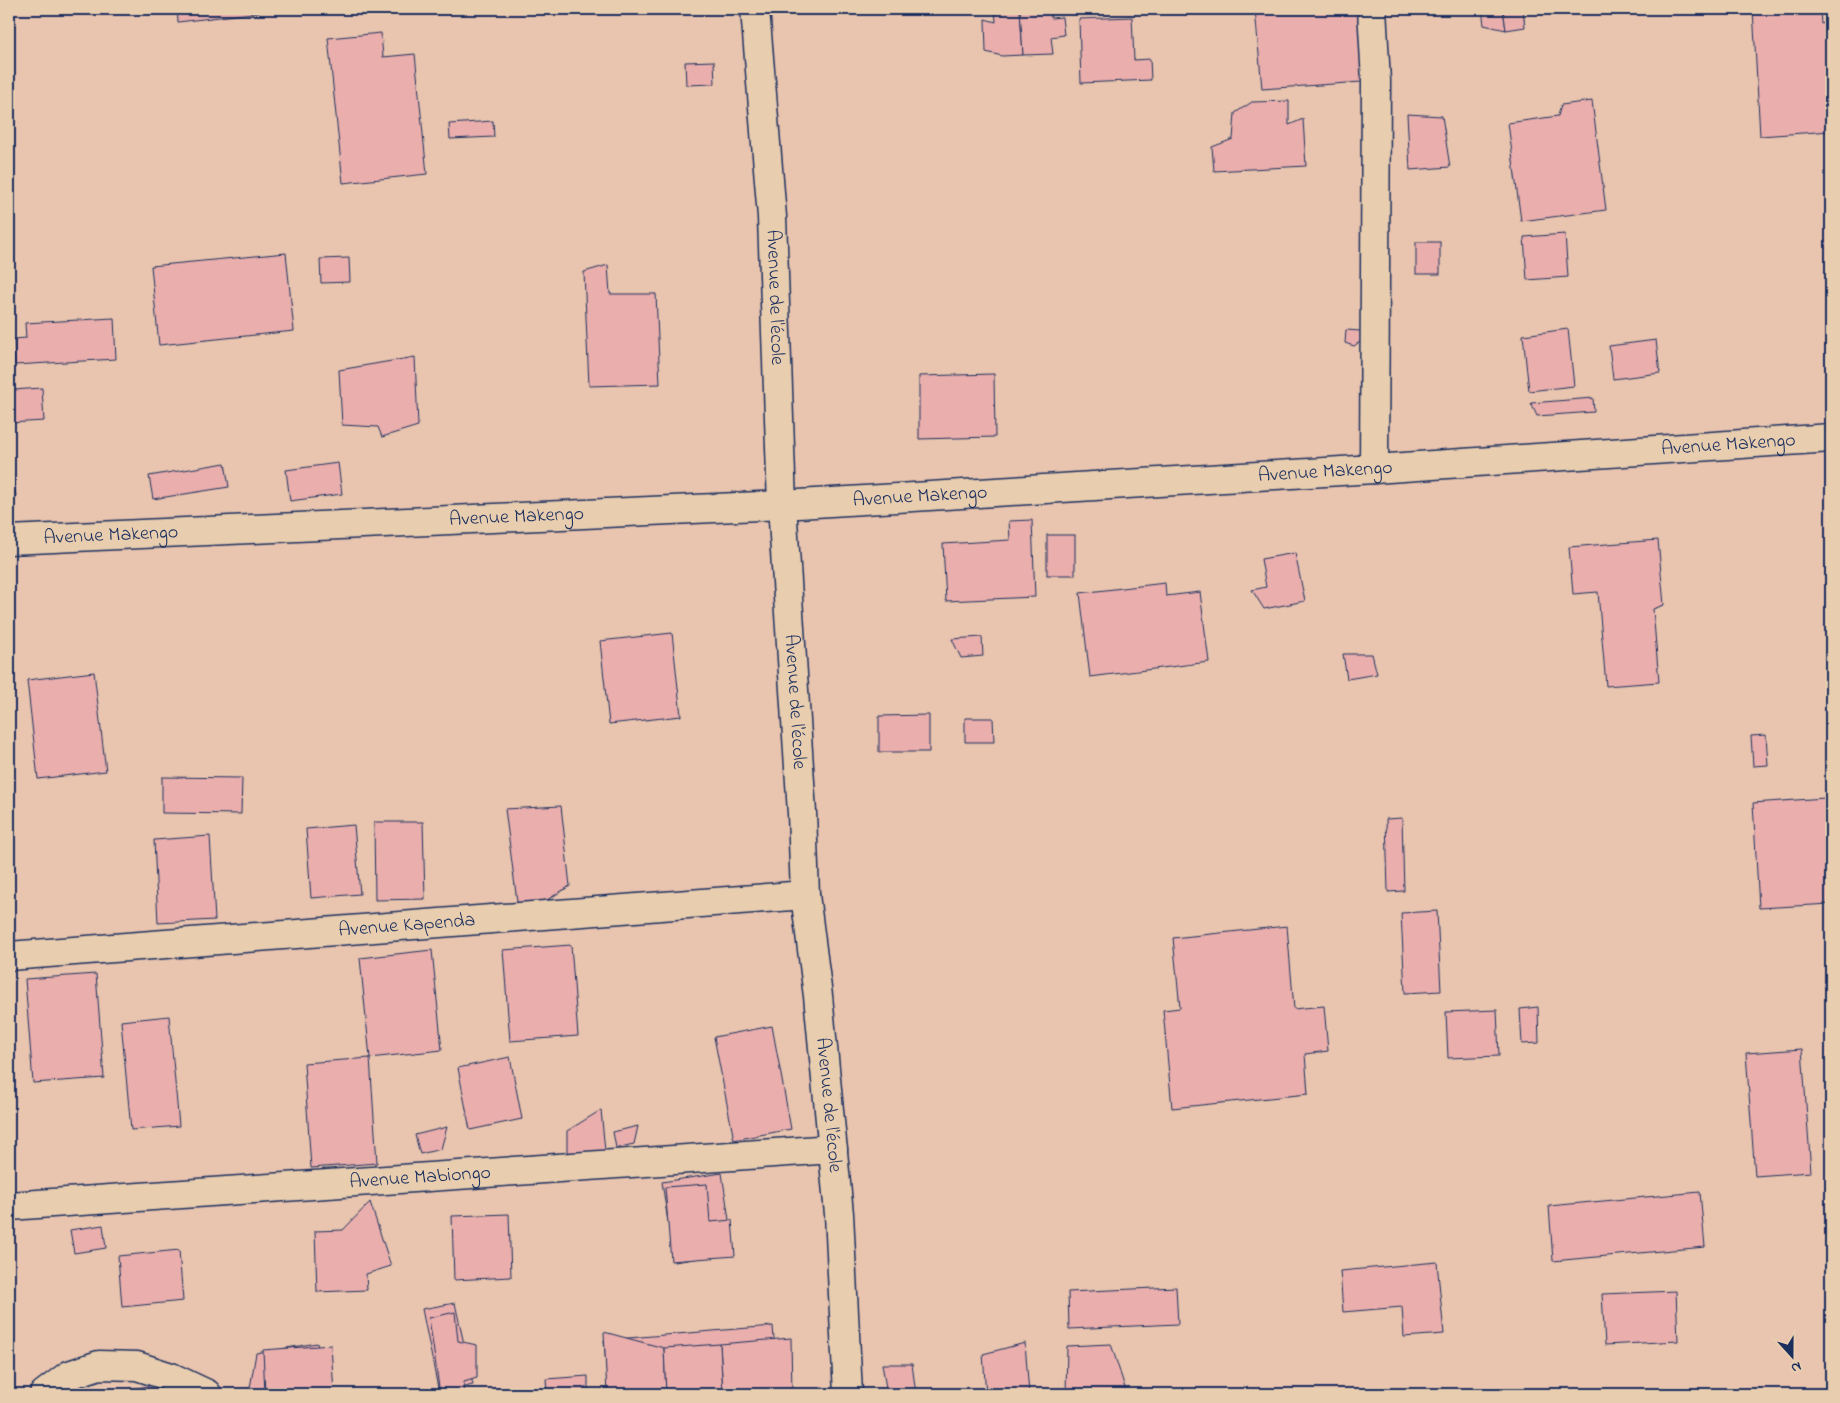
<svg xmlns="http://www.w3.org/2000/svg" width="1840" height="1403" viewBox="0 0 1840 1403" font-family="'Indie Flower',sans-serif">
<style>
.building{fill:#eaaeac;stroke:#1b2f5e}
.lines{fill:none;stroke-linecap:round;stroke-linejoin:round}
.street-casing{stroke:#1b2f5e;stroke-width:31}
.street{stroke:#e8cdaf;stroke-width:28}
.labels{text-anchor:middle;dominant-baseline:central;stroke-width:4.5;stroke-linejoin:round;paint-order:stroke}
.street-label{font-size:20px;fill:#1b2f5e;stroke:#e8cdaf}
</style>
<rect width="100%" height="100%" fill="#e9c4ae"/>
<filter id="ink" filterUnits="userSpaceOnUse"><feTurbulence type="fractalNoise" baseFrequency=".02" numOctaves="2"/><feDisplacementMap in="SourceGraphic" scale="10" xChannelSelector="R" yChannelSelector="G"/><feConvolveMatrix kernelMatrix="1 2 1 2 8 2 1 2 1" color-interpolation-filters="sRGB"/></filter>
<g filter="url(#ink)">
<g class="building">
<path d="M177,9H261V12L178,22Z"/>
<path d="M995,9H1020L1023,55L1002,56L986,52L985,19L996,22Z"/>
<path d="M1020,9H1050L1051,18L1062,17L1064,35L1051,37L1053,54L1023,55Z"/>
<path d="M1255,9H1372L1376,81L1262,89Z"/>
<path d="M1482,9H1503L1506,30L1484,25Z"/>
<path d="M1503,9H1523L1525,27L1506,30Z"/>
<path d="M1753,9H1820L1821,24L1831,21V131L1760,136Z"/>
<path d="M1132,17L1134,60L1150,59L1151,80L1081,83L1079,19Z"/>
<path d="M381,33L383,57L415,54L427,174L343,183L328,38Z"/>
<path d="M714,61L715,84L686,85L685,62Z"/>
<path d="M1289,101V125L1303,119L1306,166L1214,171L1212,147L1233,139L1235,113L1252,102Z"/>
<path d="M1592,101L1606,210L1521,221L1508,123L1558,116L1561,105Z"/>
<path d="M1407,114L1442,116L1450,167L1410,170Z"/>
<path d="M493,121L494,137L450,139L449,124Z"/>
<path d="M1565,234L1568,277L1527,280L1524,237Z"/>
<rect x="1416" y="242" width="24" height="32"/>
<path d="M286,253L294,331L159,345L151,266Z"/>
<path d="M349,258L350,282L321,283L320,259Z"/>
<path d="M608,265L610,294H656L660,384L589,386L584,272Z"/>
<path d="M114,318L116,359L15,365L14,339L26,338L25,323Z"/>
<path d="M9,326L13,390L42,388L44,421L9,423Z"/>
<path d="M1568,329L1574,386L1529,391L1523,335Z"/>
<path d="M1346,330L1374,332L1354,346L1345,343Z"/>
<path d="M1656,340L1660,373L1613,379L1609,346Z"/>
<path d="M415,357L418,426L382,437L378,427L342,425L339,370Z"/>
<path d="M994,374L995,437L919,439V376Z"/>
<path d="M1593,398L1594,412L1537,416L1531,403Z"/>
<path d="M9,442L16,497H9Z"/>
<path d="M225,463L229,487L153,499L149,476Z"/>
<path d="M338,463L342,494L290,501L286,470Z"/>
<path d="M1032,520L1035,597L946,601L943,544L1010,540L1009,521Z"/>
<rect x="1047" y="535" width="28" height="40"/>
<path d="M1658,540L1664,605L1653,609L1659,682L1606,686L1598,592L1573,594L1569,547Z"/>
<path d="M1295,553L1305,601L1264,609L1252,590L1266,587L1261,559Z"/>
<path d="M1165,583L1166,596L1200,592L1209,662L1090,677L1080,593Z"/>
<path d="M672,633L681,716L609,724L600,641Z"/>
<path d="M982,637L983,656L961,658L952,639Z"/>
<path d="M1343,654H1372L1377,674L1347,679Z"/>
<path d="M94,672L106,771L38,779L27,680Z"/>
<path d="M929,715V752H879V716Z"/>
<path d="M965,718H993L994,742H965Z"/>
<path d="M1766,735L1768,765L1753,766L1751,736Z"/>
<path d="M162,777L242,778L241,814L162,813Z"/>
<path d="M1825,798L1831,904L1759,908L1753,803Z"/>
<path d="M561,806L570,886L519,917L505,809Z"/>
<path d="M1402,818L1404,891L1388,892L1386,819Z"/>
<path d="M374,822H423L425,899L375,900Z"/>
<path d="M354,825L360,894L311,898L306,829Z"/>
<path d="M210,836L215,920L158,923L154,840Z"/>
<path d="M1437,911L1441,991L1405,993L1401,913Z"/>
<path d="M1287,926L1294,1009L1324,1006L1328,1051L1305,1054L1308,1094L1172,1108L1163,1010L1180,1008L1173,938Z"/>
<path d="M571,945L578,1036L510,1041L503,950Z"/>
<path d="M432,950L442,1050L370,1058L360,958Z"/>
<path d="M96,974L104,1078L33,1083L25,979Z"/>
<path d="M1538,1007L1539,1043L1522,1044L1520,1009Z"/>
<path d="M1497,1010L1499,1056L1448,1058L1446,1012Z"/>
<path d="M169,1016L179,1126L131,1130L121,1021Z"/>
<path d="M772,1026L791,1129L734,1140L714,1037Z"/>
<path d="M1802,1049L1811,1172L1755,1176L1746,1053Z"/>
<path d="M510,1057L522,1119L470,1130L458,1068Z"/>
<path d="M370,1058L377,1163L311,1168L304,1063Z"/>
<path d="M601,1110L605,1151L567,1155V1131Z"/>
<path d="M638,1126L634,1144L616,1148L613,1132Z"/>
<path d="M447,1127L441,1149L420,1154L415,1135Z"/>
<path d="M722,1173L734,1253L674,1262L662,1182Z"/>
<path d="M707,1184L710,1222L732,1220L735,1256L671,1261L665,1187Z"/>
<path d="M1700,1192L1705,1247L1553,1261L1549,1206Z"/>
<path d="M370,1202L391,1266L366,1274L367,1290L317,1292L315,1231L343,1230Z"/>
<path d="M509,1214L511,1277L454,1280L452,1216Z"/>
<path d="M103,1225L106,1248L74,1253L70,1230Z"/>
<path d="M179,1250L183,1301L122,1307L118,1256Z"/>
<path d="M1437,1262L1444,1334L1404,1337L1402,1307L1343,1312L1340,1271Z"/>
<path d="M1176,1287L1178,1324L1069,1329L1068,1292Z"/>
<path d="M1676,1291L1678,1341L1605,1345L1602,1294Z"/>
<path d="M455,1303L473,1385L439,1393L422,1309Z"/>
<path d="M455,1312L458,1341L477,1345V1378L464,1382L463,1394H440L429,1318Z"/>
<path d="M773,1326L778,1394H608L604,1340Z"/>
<path d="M604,1332L664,1348L666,1394H607Z"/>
<path d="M791,1338L792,1394H723L720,1344Z"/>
<path d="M317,1343L326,1394H249L256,1353Z"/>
<path d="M1025,1343L1029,1394H986L983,1354Z"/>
<path d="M720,1344L723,1394H666L664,1348Z"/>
<path d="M1111,1344L1127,1394H1066L1067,1346Z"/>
<path d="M331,1345L334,1394H265L263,1350Z"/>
<path d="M882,1364H912L916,1394H887Z"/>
<path d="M588,1376V1391L547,1392L546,1379Z"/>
<path d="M155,1385L156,1394H99Z"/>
</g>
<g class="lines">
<g class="street-casing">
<g id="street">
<path id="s1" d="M755,9L772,217L782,505L802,813L805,895L818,996L839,1214L848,1394"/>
<path d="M1372,9L1376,81L1374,469"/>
<path id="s2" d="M9,540L782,505L1374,469L1831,438"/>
<path id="s3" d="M9,956L805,895"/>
<path id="s4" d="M9,1206L833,1149"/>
<path d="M44,1394L69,1375L99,1365L137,1366L171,1377L207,1394"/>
</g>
</g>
<use href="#street" class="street"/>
</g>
</g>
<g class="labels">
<g class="street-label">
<text stroke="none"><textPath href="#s1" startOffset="289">Avenue de l'école</textPath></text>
<text stroke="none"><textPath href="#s2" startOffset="1722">Avenue Makengo</textPath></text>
<text stroke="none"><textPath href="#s2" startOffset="1318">Avenue Makengo</textPath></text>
<text stroke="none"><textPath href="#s2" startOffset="912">Avenue Makengo</textPath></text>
<text stroke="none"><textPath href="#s2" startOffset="508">Avenue Makengo</textPath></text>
<text stroke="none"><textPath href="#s2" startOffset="102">Avenue Makengo</textPath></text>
<text stroke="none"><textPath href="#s1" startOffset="694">Avenue de l'école</textPath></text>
<text stroke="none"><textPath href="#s3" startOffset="399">Avenue Kapenda</textPath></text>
<text stroke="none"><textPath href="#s1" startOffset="1099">Avenue de l'école</textPath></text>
<text stroke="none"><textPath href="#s4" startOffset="412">Avenue Mabiongo</textPath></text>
</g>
</g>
<rect width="1840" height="1403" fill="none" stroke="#e8cdaf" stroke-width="30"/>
<rect x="15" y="15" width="1810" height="1373" fill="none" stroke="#1b2f5e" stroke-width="2" filter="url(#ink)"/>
<g transform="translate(1792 1356) rotate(159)" stroke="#e8cdaf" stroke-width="4" paint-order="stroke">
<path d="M0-4L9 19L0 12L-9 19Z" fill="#1b2f5e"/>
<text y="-8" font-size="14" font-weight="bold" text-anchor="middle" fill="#1b2f5e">N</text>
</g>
</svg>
